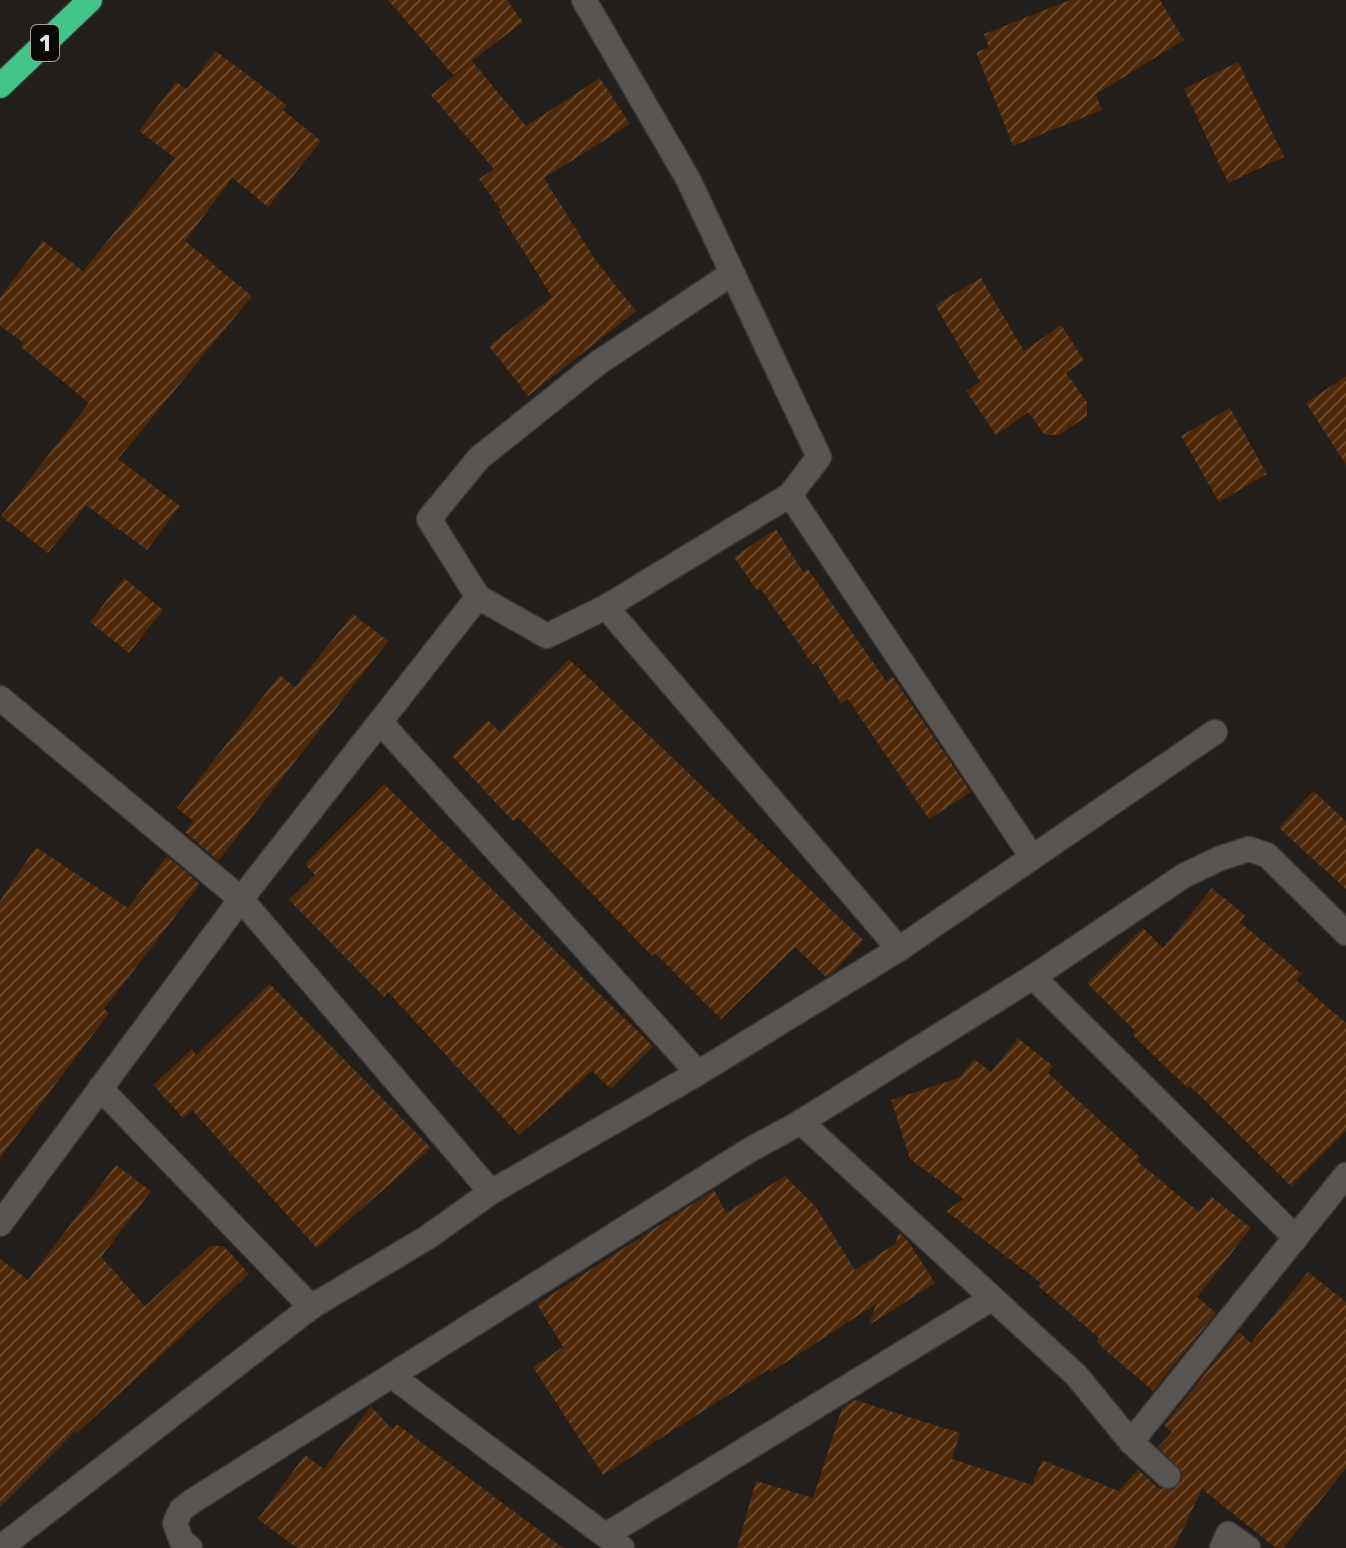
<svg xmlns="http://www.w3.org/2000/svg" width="1346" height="1548" viewBox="0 0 1346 1548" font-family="Rubik,sans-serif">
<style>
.building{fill:url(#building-hatch)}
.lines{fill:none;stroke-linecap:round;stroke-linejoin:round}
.minor-casing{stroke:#3a3836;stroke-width:27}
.highway-casing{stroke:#3a3836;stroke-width:27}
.minor{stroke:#595553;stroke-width:24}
.highway{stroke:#42c48a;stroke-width:24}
.labels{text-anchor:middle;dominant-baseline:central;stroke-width:6;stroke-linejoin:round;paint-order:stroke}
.shield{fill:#090807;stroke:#a2a09e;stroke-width:2}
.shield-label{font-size:22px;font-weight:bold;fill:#e3e1df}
</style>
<defs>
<pattern id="building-hatch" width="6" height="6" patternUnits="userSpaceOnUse" patternTransform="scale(2)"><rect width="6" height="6" fill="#4f2808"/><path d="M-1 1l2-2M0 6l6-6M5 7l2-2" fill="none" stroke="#68472c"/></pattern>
</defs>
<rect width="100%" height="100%" fill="#211e1c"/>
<g class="building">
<path d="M388,0H507L523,22L453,75Z"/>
<path d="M1070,0H1160L1184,40L1096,94L1102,110L1013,146L976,52L989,48L984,34Z"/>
<path d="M216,51L287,105L283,110L321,141L268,207L232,178L185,241L252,296L118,459L180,506L147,550L86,505L48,553L1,516L89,403L21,347L24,343L0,326V297L43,241L83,271L175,158L139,131L176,82L187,89Z"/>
<path d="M472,61L526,126L600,78L630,124L544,178L596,261L636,311L528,396L489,346L552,297L499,212L501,210L479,179L494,169L431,95Z"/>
<path d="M1238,62L1284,157L1228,183L1184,89Z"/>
<path d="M981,278L1024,351L1061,325L1084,360L1066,373L1087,402V416L1059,435H1045L1028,412L996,435L966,391L980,382L935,305Z"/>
<path d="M1346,376V465L1306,403Z"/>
<path d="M1230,408L1267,474L1219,502L1181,436Z"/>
<path d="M776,529L803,572L808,569L886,681L893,677L971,792L929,819L848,699L841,704L816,663L813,665L761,589L757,591L734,557Z"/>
<path d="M124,578L163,610L129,653L90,622Z"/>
<path d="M353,614L388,641L218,861L185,832L193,821L177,808L280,675L295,687Z"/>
<path d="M569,659L863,940L834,972L826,977L795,947L721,1019L655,953L652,956L518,817L514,822L452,756L488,720L500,732Z"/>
<path d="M384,784L653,1046L611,1089L592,1071L519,1135L388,992L384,997L289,900L315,875L305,864Z"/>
<path d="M1313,791L1346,821V889L1279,828Z"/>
<path d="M36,847L128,908L167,856L200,884L104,1009L109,1013L0,1158V901Z"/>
<path d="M1212,888L1245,915L1240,922L1302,974L1296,980L1346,1023V1131L1291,1186L1190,1086L1188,1088L1159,1061L1133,1035L1136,1032L1087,983L1143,928L1163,948Z"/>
<path d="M270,984L431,1148L317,1248L192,1110L183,1118L153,1085L192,1049L196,1055Z"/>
<path d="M1018,1038L1053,1066L1048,1073L1140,1157L1137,1161L1199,1212L1211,1196L1251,1228L1197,1297L1216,1313L1153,1391L1096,1342L1099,1338L1038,1286L1041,1283L946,1211L964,1199L910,1159L891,1100L959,1078L974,1059L991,1072Z"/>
<path d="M116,1165L151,1191L101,1257L145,1306L210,1246H224L249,1274L77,1433L75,1431L0,1507V1259L28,1280Z"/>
<path d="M785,1176L816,1207L855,1270L895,1244L899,1233L908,1241L935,1283L869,1325L876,1304L771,1372L769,1369L603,1475L533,1367L563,1347L537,1304L714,1190L726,1213Z"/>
<path d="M1308,1272L1346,1302V1468L1283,1548H1276L1202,1489L1174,1548H737L756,1481L813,1498L842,1408L855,1400L960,1433L952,1459L1032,1485L1042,1460L1119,1491L1138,1469L1158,1488L1173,1490L1182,1480V1472L1158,1447L1172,1432L1164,1425L1239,1332L1251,1343Z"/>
<path d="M371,1406L392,1429L397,1424L563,1548H297L258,1519L305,1455L324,1469Z"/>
</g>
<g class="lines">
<g class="minor-casing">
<g id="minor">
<path d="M790,495L1032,857"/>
<path d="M478,597L429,519L479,458L598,363L731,274"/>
<path d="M606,607L899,949"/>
<path d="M0,698L241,899L491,1192"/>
<path d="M381,723L698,1073"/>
<path d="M1033,977L1296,1238"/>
<path d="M100,1088L311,1307"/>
<path d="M801,1122L1076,1375L1131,1442L1168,1476"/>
<path d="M0,1224L241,899L478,597L547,636L606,607L790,495L819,457L688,179L584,0"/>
<path d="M392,1376L622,1548"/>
<path d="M1131,1442L1346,1175"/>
<path d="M606,1535L991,1299"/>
<path d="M0,1548L311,1307L428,1237L491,1192L698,1073L899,949L1215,732"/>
<path d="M190,1548L181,1540L175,1523L181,1510L191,1502L748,1151L801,1122L1033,977L1185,875L1221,858L1249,849L1267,855L1346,933"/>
<path d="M1222,1548L1228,1534L1248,1548"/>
</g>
</g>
<g class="highway-casing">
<path id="highway" d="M0,86L90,0"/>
</g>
<use href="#minor" class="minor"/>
<use href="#highway" class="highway"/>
</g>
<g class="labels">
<rect class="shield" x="31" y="25" width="28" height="36" rx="6"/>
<g class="shield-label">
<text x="45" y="43">1</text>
</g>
</g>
</svg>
